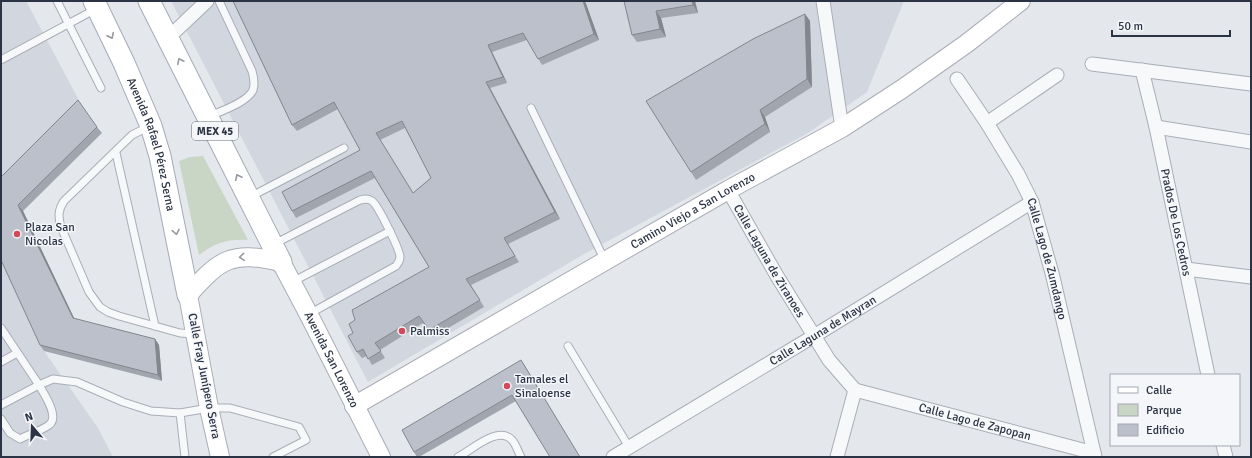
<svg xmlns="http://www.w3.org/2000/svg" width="1252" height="458" viewBox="0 0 1252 458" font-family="Signika,sans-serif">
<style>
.built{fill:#d2d6de}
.green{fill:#c9d6c5}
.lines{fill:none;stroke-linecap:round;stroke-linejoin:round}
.lane-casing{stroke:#a9aeb7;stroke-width:9}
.street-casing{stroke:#a9aeb7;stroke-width:15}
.secondary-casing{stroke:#a9aeb7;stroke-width:20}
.primary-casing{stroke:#a3abb8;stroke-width:23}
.lane{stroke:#f7f8fa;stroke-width:7}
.street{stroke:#f7f8fa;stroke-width:13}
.secondary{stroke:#fff;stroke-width:18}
.primary{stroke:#fff;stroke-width:21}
.wall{fill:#a1a5ae;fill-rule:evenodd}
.shaded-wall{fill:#83868d}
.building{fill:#bbc0ca;stroke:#83868d;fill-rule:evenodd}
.oneway{stroke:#959aa2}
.poi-dot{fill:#d1495b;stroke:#f4f6f9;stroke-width:1.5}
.labels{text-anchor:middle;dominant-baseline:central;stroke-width:3;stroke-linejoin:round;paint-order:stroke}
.shield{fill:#f4f6f9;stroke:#676e7b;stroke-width:1}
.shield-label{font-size:11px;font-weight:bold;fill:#2b3445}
.street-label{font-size:12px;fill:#2b3445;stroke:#f4f6f9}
.poi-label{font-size:12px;fill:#2b3445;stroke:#f4f6f9;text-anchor:start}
</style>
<rect width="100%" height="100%" fill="#e4e7ec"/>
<g class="built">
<path d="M1,1H26L82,106L1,187Z"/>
<path d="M171,1H904L867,92L808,133L584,254L368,382Z"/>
<path d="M1,257L44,351L98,428L113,457H1Z"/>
</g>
<path class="green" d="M203,156L248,240C227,239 215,243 199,255L179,161L190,157Z"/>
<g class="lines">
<g class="lane-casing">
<g id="lane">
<path d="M57,1L101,88"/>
<path d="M1,60L96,9"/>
<path d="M531,108L605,261"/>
<path d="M210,116C221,111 248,102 253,90C255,84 254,78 252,71L219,1"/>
<path d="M150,126L132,135L64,201C58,210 58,217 61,227L89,292L100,307L108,312L119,316L180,333L195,334"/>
<path d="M116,153L155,326"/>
<path d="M250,197L344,148"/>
<path d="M274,244L360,200C364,199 368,198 372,201C378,205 400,250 400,257C400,261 398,263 396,266L309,314"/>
<path d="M292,282L390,231"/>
<path d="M1,328L39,385L53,379L77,382L123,402L151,411L180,413L209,408H230L299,427L306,440L273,457"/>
<path d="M568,346L629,447"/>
<path d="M1,362L17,353"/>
<path d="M1,405L39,385C44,394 60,417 49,425C41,431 29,434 20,439L10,433L1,419"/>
<path d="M180,413L185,457"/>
<path d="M458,457C472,450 498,425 512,440C516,444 518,452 521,457"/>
</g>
</g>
<g class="street-casing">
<g id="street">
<path d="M823,1L842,128"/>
<path d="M168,38L207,1"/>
<path d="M1092,64L1251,84"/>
<path id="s1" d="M1142,70L1156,127L1208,375"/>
<path id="s2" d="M957,79L987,123L1018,174L1032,202L1052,273L1095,457"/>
<path d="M987,123L1057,75"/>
<path d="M1156,127L1251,142"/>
<path id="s3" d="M728,190L777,276L829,360L855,390"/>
<path d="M1186,269L1251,277"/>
<path id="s4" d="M855,390L1094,453"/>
<path d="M1223,445L1226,457"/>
<path id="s5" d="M613,457L814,336L1032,202"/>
<path d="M837,457L855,390"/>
</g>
</g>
<g class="secondary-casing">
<g id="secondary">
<path id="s6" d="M354,406L728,190L842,128L902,89L966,44L1021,1"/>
<path id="s7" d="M220,457L209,408L188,295C221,258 231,251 281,262L309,315L381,457"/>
</g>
</g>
<g class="primary-casing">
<g id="primary">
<path id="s8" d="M94,1L124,63L151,126L160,156L188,295"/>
<path d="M149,1L281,262"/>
</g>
</g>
<use href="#lane" class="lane"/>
<use href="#street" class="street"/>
<use href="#secondary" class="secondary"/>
<use href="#primary" class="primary"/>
</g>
<g class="wall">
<path d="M233,1H585L599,40L542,65L527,40L492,52L507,83L490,88L560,219L508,244L519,262L471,285L484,307L433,337L423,323L380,350L385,358L372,365L367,356L362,358L357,352L429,267L375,178L296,218L292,211L360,150L338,109L297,131L292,125ZM405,128L431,178L413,193L380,140Z"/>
<path d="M624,1H695L698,13L661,18L666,37L637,42L632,35Z"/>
<path d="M805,14L810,21L812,87L765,117L770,132L696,180L691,172Z"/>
<path d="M97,127L102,133L23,211L74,319L155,339L159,345L162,381L44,351L40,345L1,177Z"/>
<path d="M525,366L516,401L419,457H417L414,452Z"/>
</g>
<g class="shaded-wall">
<path d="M583,1H585L599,40L594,34Z"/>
<path d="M692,1H695L698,13L693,5Z"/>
<path d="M656,11L661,18L666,37L660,29Z"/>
<path d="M805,14L810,21L812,87L807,79Z"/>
<path d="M488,45L492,52L507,83L503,77Z"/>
<path d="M486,82L490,88L560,219L555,212Z"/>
<path d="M760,110L765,117L770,132L765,124Z"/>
<path d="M18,205L23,211L77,324L73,318Z"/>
<path d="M155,339L159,345L162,381L158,375Z"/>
<path d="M521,360L525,366L580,457Z"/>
</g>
<g class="building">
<path d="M233,1H583L594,34L538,59L523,33L488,45L503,77L486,82L555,212L504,238L515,256L466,279L480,300L429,330L419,316L375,343L381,351L368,359L363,349L357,352L348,336L353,333L349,324L355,320L352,310L429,267L371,171L292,211L282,192L360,150L334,102L292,125ZM402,121L431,178L413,193L376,133Z"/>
<path d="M624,1H692L693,5L656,11L660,29L632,35Z"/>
<path d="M805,14L807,79L760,110L765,124L691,172L646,101L753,39Z"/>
<path d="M78,100L97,127L18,205L73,318L155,339L158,375L40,345L1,260V177Z"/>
<path d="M521,360L580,457H550L512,395L414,452L402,430Z"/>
</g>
<defs><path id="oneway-chevron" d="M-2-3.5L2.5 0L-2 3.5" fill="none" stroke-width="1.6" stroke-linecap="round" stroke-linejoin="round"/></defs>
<g class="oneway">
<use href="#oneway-chevron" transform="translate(111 36) rotate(64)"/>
<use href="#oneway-chevron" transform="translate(180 61) rotate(-117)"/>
<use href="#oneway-chevron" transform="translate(238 177) rotate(-116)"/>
<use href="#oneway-chevron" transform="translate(176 232) rotate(79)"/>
<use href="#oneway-chevron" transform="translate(242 257) rotate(175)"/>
</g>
<g class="poi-dot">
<circle cx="17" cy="234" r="4"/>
<circle cx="402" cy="331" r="4"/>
<circle cx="507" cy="386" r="4"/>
</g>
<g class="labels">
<rect class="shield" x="192" y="122" width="46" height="18" rx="3"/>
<g class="shield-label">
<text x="215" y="131">MEX 45</text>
</g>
<g class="street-label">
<text stroke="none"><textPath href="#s8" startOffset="155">Avenida Rafael Pérez Serna</textPath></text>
<text stroke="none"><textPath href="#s6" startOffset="391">Camino Viejo a San Lorenzo</textPath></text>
<text stroke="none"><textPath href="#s1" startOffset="156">Prados De Los Cedros</textPath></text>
<text stroke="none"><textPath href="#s2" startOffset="203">Calle Lago de Zumdango</textPath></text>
<text stroke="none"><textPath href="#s3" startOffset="82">Calle Laguna de Ziranoes</textPath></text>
<text stroke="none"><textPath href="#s5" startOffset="245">Calle Laguna de Mayran</textPath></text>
<text stroke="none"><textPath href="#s7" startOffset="382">Avenida San Lorenzo</textPath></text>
<text transform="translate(204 376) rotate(79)">Calle Fray Junípero Serra</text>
<text stroke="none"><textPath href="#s4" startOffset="124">Calle Lago de Zapopan</textPath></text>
</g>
<g class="poi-label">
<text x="25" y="227">Plaza San<tspan x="25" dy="14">Nicolas</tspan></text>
<text x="410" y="331">Palmiss</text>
<text x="515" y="379">Tamales el<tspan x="515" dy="14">Sinaloense</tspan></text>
</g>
</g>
<rect width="1252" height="458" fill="none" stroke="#2b3445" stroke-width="4"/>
<rect x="1110" y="374" width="130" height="72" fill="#f4f6f9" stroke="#a4a8b1"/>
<rect x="1118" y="387" width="20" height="6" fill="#ffffff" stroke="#a4a8b1"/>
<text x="1146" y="394" font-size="12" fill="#2b3445">Calle</text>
<rect x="1118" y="404" width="20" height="12" fill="#c9d6c5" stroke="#a4a8b1"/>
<text x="1146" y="414" font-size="12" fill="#2b3445">Parque</text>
<rect x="1118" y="424" width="20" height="12" fill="#bbc0ca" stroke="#a4a8b1"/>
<text x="1146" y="434" font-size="12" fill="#2b3445">Edificio</text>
<g transform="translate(32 426) rotate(341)" stroke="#f4f6f9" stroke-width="3" paint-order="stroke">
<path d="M0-3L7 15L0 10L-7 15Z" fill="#2b3445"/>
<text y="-6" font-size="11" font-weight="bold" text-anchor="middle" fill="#2b3445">N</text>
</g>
<path d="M1112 30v6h118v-6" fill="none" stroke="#2b3445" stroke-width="2"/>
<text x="1118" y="30" font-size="12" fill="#2b3445" stroke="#f4f6f9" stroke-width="3" paint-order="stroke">50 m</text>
</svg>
